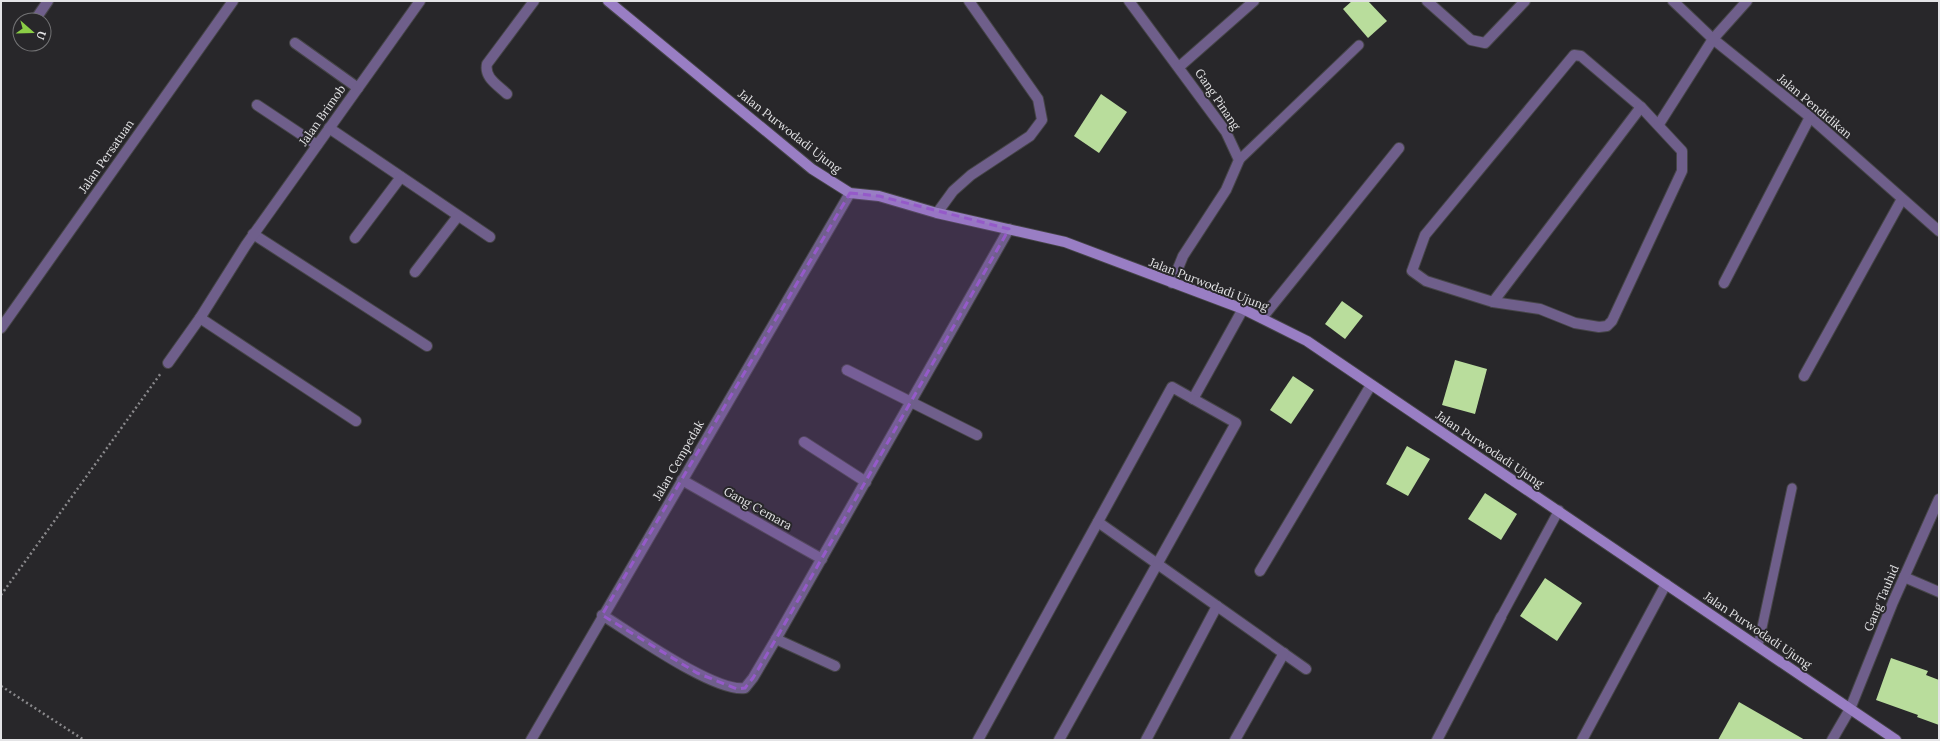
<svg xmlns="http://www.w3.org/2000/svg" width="1940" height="741" viewBox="0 0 1940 741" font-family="Lora,serif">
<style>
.building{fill:#b9dd9c}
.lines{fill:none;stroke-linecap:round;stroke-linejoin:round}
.lane-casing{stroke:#464548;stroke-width:11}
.street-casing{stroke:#464548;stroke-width:12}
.secondary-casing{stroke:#464548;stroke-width:12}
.path{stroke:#89888b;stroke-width:2.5;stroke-dasharray:2 3;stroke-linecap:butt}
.lane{stroke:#6f5f8b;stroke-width:9}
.street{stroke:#6f5f8b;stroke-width:10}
.secondary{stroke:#997ec4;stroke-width:10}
.marked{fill:#955ac9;fill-opacity:0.2;stroke:#955ac9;stroke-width:3;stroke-dasharray:8 5;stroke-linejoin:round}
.labels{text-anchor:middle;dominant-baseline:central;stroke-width:4;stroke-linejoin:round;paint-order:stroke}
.street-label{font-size:12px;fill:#e4e4e6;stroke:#28272a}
</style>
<rect width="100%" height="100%" fill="#28272a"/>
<g class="building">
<path d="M1352,1H1368L1387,21L1368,38L1343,9Z"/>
<path d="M1101,94L1127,112L1099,153L1074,136Z"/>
<path d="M1342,301L1363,316L1345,339L1325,324Z"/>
<path d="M1455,360L1487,369L1475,414L1442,405Z"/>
<path d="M1293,376L1314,390L1291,424L1270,410Z"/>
<path d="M1407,446L1430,459L1408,496L1386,484Z"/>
<path d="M1485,493L1517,514L1501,540L1468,519Z"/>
<path d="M1545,578L1582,603L1557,641L1520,616Z"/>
<path d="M1891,658L1928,671L1926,675L1939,680V725L1917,717L1918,715L1876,700Z"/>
<path d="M1739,702L1805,740H1718Z"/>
</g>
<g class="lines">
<g class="lane-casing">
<g id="lane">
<path d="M1239,160L1359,45"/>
<path d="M1501,617L1559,510"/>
<path d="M1758,646L1792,488"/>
</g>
</g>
<g class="street-casing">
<g id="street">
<path d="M1129,1L1226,132L1239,160L1226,190L1183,256L1172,283"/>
<path d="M1427,1L1471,40L1485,43L1525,1"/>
<path d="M1673,1L1713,39L1810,117L1939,231"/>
<path d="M35,20L48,1"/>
<path d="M295,43L358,88"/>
<path d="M1574,55L1581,56L1641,107L1682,151V171L1612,321L1607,326L1599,327L1575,323L1540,309L1493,302L1426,281L1412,271L1425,235Z"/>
<path d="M1179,67L1254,1"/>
<path d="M507,94C498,85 484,78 487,64L534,1"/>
<path d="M257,105L317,145"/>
<path d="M1659,124L1713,39L1747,1"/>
<path d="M329,128L490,237"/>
<path d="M937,213L953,191L971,175L1030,136L1042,120L1038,99L969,1"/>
<path d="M253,234L427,346"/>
<path d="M355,238L401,177"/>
<path d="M415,272L458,216"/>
<path d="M1724,283L1810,117"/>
<path d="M1493,302L1641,107"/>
<path d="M1262,318L1399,148"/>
<path d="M1,328L233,1"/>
<path d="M168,363L200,318"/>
<path d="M847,370L977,435"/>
<path d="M1804,376L1902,199"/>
<path d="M1193,399L1243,309"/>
<path d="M356,421L200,318L246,245L420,1"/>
<path d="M804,442L866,482"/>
<path d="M682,480L822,559"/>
<path d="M1098,522L1306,669"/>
<path d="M1260,571L1371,385"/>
<path d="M1904,577L1939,592"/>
<path d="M602,615C630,632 715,693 745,688L753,678L776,639"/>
<path d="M835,666L776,639L1009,229"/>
<path d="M531,740L850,193"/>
<path d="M978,740L1172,387L1236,423L1059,740"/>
<path d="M1146,740L1217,606"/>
<path d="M1235,740L1284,653"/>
<path d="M1437,740L1501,617"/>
<path d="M1582,740L1666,584"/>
<path d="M1832,740L1850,709L1893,602L1939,499"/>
</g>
</g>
<g class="secondary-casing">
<path id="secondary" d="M608,1L812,169L850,193L879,196L937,213L1065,242L1243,309L1307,341L1896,740"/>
</g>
<g class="path">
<path d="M1,595L161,373"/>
<path d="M1,686L84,740"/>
</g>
<use href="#lane" class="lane"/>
<use href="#street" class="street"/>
<use href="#secondary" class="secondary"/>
</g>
<path class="marked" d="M850,193L879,196L1009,229L776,639L753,678L745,688L737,689L697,673L602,615Z"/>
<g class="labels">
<g class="street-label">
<text transform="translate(1218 99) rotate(56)">Gang Pinang</text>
<text transform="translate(1815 106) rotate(40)">Jalan Pendidikan</text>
<text transform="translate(322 115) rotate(-55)">Jalan Brimob</text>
<text transform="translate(790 131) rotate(38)">Jalan Purwodadi Ujung</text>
<text transform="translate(106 156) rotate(-55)">Jalan Persatuan</text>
<text transform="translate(1209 284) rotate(21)">Jalan Purwodadi Ujung</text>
<text transform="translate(1490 449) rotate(34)">Jalan Purwodadi Ujung</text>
<text transform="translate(678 460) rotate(-60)">Jalan Cempedak</text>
<text transform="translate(758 508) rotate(29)">Gang Cemara</text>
<text transform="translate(1881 598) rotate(-67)">Gang Tauhid</text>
<text transform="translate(1758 630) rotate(34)">Jalan Purwodadi Ujung</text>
</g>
</g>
<rect width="1940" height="741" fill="none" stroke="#e4e4e6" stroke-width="4"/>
<g transform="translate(32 32) rotate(110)"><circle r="19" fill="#28272a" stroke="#737375"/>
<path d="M0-3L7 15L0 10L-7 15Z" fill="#8bce46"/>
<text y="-6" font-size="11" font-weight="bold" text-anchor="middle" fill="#e4e4e6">U</text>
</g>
</svg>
